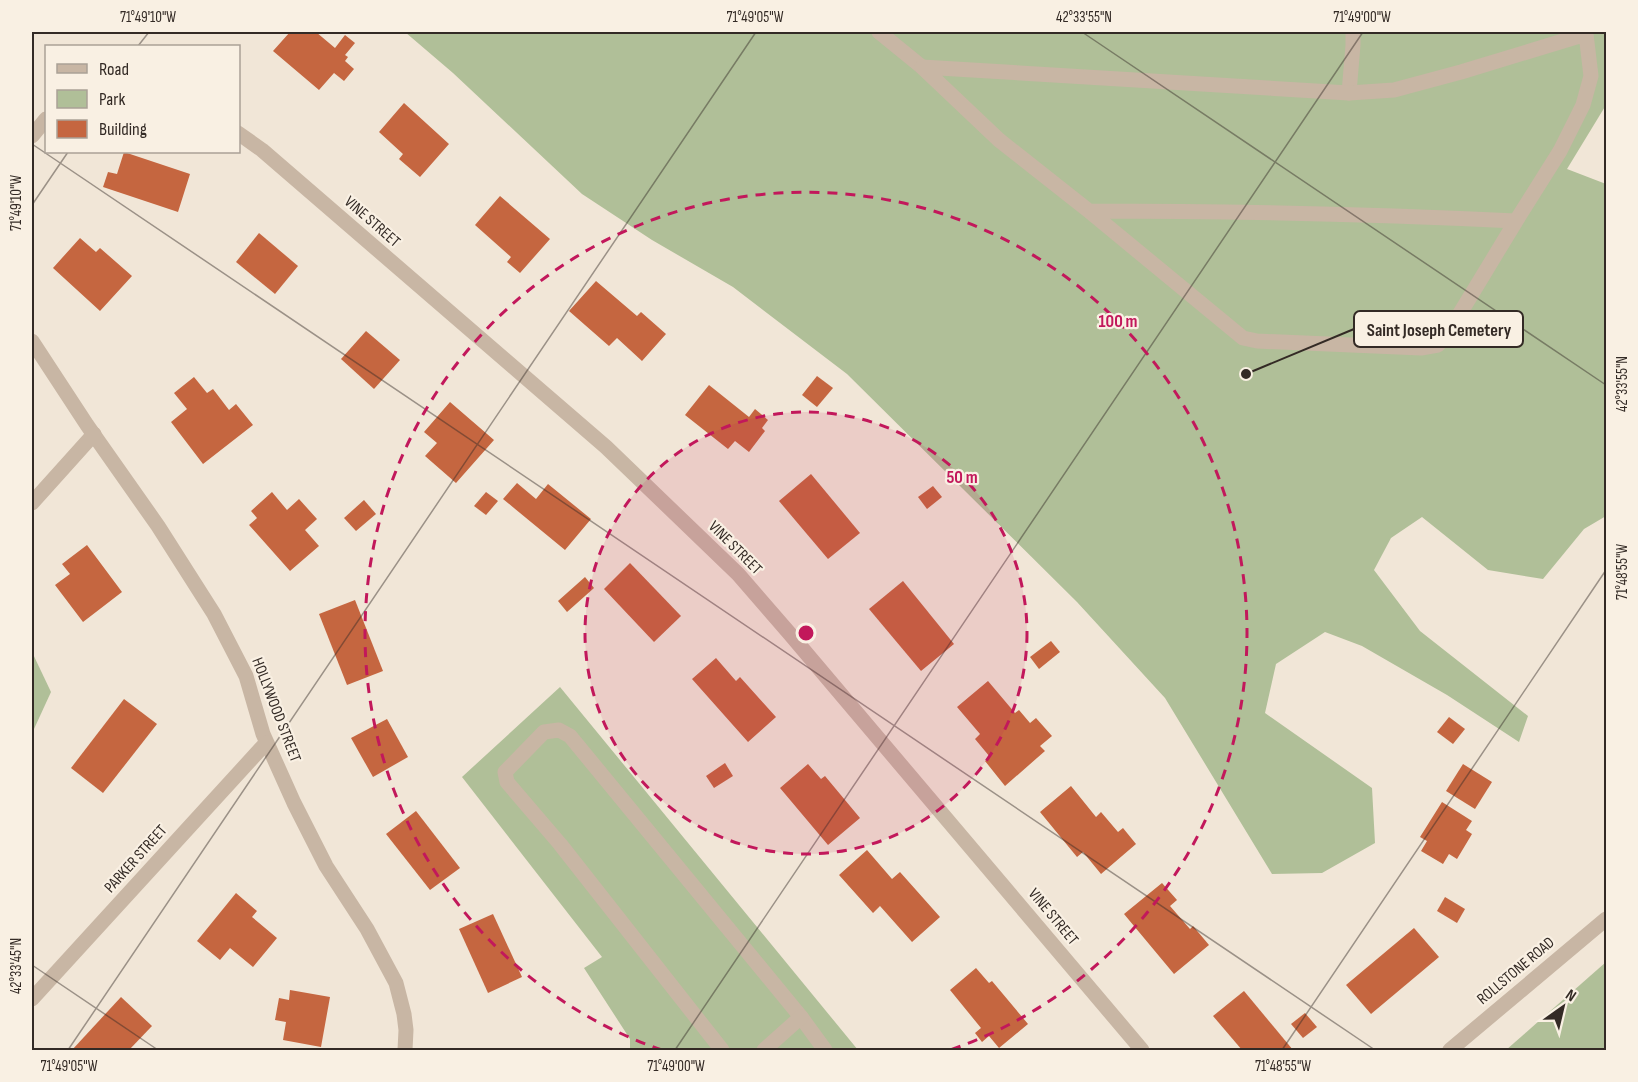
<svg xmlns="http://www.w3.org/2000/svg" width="1638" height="1082" viewBox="0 0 1638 1082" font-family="'Sofia Sans Condensed',sans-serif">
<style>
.green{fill:#b0bf98}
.building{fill:#c56640}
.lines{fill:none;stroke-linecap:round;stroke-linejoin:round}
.lane{stroke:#c8b6a4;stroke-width:15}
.street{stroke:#c8b6a4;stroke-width:15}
.ticks{fill:none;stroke:#332a25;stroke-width:1.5;stroke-opacity:0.45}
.ring{fill:none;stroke:#c2185b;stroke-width:3;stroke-dasharray:10 8}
.labels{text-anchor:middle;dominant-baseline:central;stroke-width:4.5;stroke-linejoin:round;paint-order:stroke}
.street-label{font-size:16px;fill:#332a25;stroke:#f9f0e3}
.centre{fill:#c2185b;stroke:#f9f0e3;stroke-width:3}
.ring-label{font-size:18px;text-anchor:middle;font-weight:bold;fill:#c2185b;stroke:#f9f0e3;stroke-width:4.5;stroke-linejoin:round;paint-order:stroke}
.leader{fill:none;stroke:#332a25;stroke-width:2}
.callout-dot{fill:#332a25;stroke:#f9f0e3;stroke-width:2}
.callout{fill:#f9f0e3;stroke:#332a25;stroke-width:2}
.callout-label{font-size:18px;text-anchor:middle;font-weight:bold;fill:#332a25}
.neatline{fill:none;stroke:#332a25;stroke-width:2}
.ticks-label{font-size:15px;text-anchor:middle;fill:#332a25}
</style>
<rect width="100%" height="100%" fill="#f1e6d7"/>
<g class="green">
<path d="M405,32H1606V105L1567,169L1606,184V516L1584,529L1543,579L1488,570L1422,517L1391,538L1374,570L1420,631L1528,716L1519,742L1447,695L1362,646L1325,632L1276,664L1265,713L1372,788L1375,843L1322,873L1272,874L1165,698L1077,602L847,374L733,287L652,240L582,194L453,73Z"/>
<path d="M32,652L51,692L34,729L32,730Z"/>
<path d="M560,687L858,1050H630V1039L584,968L602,957L462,777Z"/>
<path d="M1606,962V1050H1506Z"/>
</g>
<g class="building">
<path d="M290,32H316L335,48L345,35L355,43L345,55L348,57L345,61L354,69L344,81L334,73L319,90L273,51Z"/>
<path d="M404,103L449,144L420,177L399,159L403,154L379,132Z"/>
<path d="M124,152L190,174L178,212L103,187L108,172L117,174Z"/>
<path d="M500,196L550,239L520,273L507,262L511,257L475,225Z"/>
<path d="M259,233L298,266L275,294L236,262Z"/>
<path d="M80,238L96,252L100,248L132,276L100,311L53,268Z"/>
<path d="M596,281L637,316L641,312L666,334L642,361L617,338L609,346L569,311Z"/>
<path d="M366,331L400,360L374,389L341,359Z"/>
<path d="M817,376L833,388L817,407L802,395Z"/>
<path d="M194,377L207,393L213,389L229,410L236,404L253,425L203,464L171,422L187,409L174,393Z"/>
<path d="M709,385L749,417L755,409L768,420L762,428L765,431L749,452L735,441L728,449L685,415Z"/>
<path d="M450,402L494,440L456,483L425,456L437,443L424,432Z"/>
<path d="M811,474L860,533L828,559L779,501Z"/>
<path d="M517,483L536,499L548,484L591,519L565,550L503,499Z"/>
<path d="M933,486L942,497L927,509L918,497Z"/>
<path d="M272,492L287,510L299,499L317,519L305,530L319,546L290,571L249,525L257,518L251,511Z"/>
<path d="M486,492L498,501L486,515L474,506Z"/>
<path d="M364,500L376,514L356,531L344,518Z"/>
<path d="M87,545L122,592L83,622L55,585L70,574L62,564Z"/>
<path d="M630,563L681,616L654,642L604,589Z"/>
<path d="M585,577L594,588L567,612L558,601Z"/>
<path d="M903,581L954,644L921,671L869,609Z"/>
<path d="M355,600L383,671L347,685L319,614Z"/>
<path d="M1051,641L1060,652L1039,669L1030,657Z"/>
<path d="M716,658L736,681L740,677L776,717L748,742L692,679Z"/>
<path d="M988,681L1015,713L1019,710L1030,723L1036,718L1052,736L1040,746L1045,751L1005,786L985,761L990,757L975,739L980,734L957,707Z"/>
<path d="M124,699L157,724L103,793L71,768Z"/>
<path d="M1449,717L1465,729L1453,744L1437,732Z"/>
<path d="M387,719L408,757L373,777L351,738Z"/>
<path d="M725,763L733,776L714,788L706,776Z"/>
<path d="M808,764L821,779L825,776L860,818L828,845L780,788Z"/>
<path d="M1463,764L1492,782L1475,809L1446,791Z"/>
<path d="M1071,786L1096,817L1101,812L1118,832L1123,828L1136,844L1101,874L1083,852L1077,857L1040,812Z"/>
<path d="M1442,802L1472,821L1466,830L1472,834L1457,859L1449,854L1443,864L1421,851L1427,841L1420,837Z"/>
<path d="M416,811L460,868L430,890L386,834Z"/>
<path d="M867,850L892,879L900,872L940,917L912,942L880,906L873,913L839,875Z"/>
<path d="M1162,883L1177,900L1170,906L1190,929L1193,926L1209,945L1174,974L1124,914Z"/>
<path d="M236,893L257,911L252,917L277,938L253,967L230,948L220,960L197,941Z"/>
<path d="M1445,897L1465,909L1457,923L1437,911Z"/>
<path d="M493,914L522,977L488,993L459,929Z"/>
<path d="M1414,928L1439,957L1371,1014L1346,985Z"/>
<path d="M976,968L989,983L992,981L1028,1024L999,1048L989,1036L982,1042L975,1033L981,1028L950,990Z"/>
<path d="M290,990L330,997L321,1047L283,1040L286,1022L275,1020L279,998L289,1000Z"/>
<path d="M1244,991L1293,1050H1242L1213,1016Z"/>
<path d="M121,997L152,1026L129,1050H72Z"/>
<path d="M1305,1013L1317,1027L1303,1038L1291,1024Z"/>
</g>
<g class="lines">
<g class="lane">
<path d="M879,32L922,67"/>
<path d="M1349,93L1353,45V32"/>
<path d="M1089,211C1231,211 1374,214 1516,221L1459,315L1438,345L1421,348L1257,341L1243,338L1089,211L999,140L922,67L1349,93L1394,90L1461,72L1586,34L1591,76L1583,105L1560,151L1516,221"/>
<path d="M722,1050L560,844L507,782L505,772L544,732L559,730L570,736L801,1017L825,1050"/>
<path d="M764,1050L801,1017"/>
</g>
<g class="street">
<path d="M238,133L262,150L606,447L738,574L790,634L1142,1050"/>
<path d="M32,136L46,119"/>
<path d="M32,341L87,425L158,526L214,614L246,676L263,734L294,803L326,866L367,929L396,983L404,1014L406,1030L405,1050"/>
<path d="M32,503L94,434"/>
<path d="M32,999L266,743"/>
<path d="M1450,1050L1606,919"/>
</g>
</g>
<path class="ticks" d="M1082,32L1606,385M138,46L149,32M32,144L1375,1050M32,205L68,152M32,965L158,1050M68,1050L756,32M675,1050L1363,32M1282,1050L1606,570"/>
<circle cx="806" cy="633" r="221" fill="#c2185b" fill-opacity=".12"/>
<g class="ring">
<circle cx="806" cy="633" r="221"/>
<path d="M662 1050A441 441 0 1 1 950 1050"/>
</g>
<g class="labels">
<g class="street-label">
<text transform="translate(372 222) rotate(41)">VINE STREET</text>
<text transform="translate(735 548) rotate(45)">VINE STREET</text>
<text transform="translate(276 710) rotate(69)">HOLLYWOOD STREET</text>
<text transform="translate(136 859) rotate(-48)">PARKER STREET</text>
<text transform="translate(1053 917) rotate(50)">VINE STREET</text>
<text transform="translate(1516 971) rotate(-40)">ROLLSTONE ROAD</text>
</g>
</g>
<circle cx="806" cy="633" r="9" class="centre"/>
<g class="ring-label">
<text x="1118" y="327">100 m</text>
<text x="962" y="483">50 m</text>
</g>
<path class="leader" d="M1246 374L1354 329"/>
<circle class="callout-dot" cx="1246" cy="374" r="6"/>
<rect class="callout" x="1354" y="311" width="169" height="36" rx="6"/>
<g class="callout-label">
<text x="1439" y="336">Saint Joseph Cemetery</text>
</g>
<rect width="1638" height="1082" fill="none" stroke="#f9f0e3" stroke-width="66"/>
<rect x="45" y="45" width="195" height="108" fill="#f9f0e3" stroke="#aaa197" stroke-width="1.5"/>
<rect x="57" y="64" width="30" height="9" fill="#c8b6a4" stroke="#aaa197" stroke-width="1.5"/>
<text x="99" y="75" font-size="18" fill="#332a25">Road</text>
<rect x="57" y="90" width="30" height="18" fill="#b0bf98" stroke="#aaa197" stroke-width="1.5"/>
<text x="99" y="105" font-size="18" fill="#332a25">Park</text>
<rect x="57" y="120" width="30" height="18" fill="#c56640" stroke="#aaa197" stroke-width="1.5"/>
<text x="99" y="135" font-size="18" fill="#332a25">Building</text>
<g transform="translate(1563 1007) rotate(34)" stroke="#f9f0e3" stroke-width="4.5" paint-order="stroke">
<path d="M0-4.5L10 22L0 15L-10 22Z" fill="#332a25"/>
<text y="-9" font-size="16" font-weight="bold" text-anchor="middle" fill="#332a25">N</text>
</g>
<rect x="33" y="33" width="1572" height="1016" class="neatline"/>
<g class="ticks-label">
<text x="148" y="22">71°49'10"W</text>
<text x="755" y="22">71°49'05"W</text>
<text x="1084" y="22">42°33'55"N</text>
<text x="1362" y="22">71°49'00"W</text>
<text transform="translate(16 203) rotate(-90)" y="5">71°49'10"W</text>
<text transform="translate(1622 384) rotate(-90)" y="5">42°33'55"N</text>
<text transform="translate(1622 572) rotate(-90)" y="5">71°48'55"W</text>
<text transform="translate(16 966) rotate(-90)" y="5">42°33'45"N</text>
<text x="69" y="1071">71°49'05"W</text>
<text x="676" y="1071">71°49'00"W</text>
<text x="1283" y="1071">71°48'55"W</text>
</g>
</svg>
